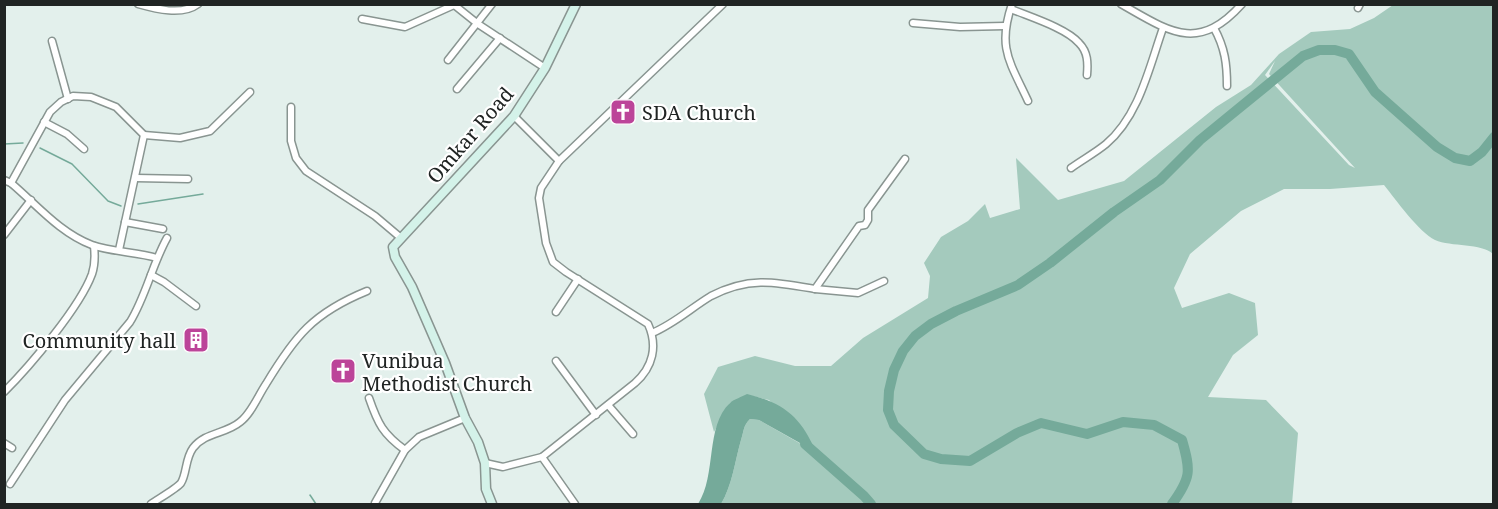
<svg xmlns="http://www.w3.org/2000/svg" width="1498" height="509" viewBox="0 0 1498 509" font-family="'Noto Serif',serif">
<style>
.green{fill:#a4cabd;fill-rule:evenodd}
.water{fill:#75aa9a}
.lines{fill:none;stroke-linecap:round;stroke-linejoin:round}
.stream{stroke:#75aa9a;stroke-width:1.5}
.river{stroke:#75aa9a;stroke-width:10}
.street-casing{stroke:#899591;stroke-width:9}
.secondary-casing{stroke:#899591;stroke-width:11}
.street{stroke:#fff;stroke-width:6}
.secondary{stroke:#d4f2e9;stroke-width:8}
.labels{text-anchor:middle;dominant-baseline:central;stroke-width:4.5;stroke-linejoin:round;paint-order:stroke}
.poi-label{font-size:20px;fill:#202423;stroke:#fff;text-anchor:start}
.street-label{font-size:20px;fill:#202423;stroke:#fff}
</style>
<rect width="100%" height="100%" fill="#e3f0ec"/>
<path class="green" d="M1393,5H1493V254C1482,243 1451,247 1435,240C1419,232 1396,200 1384,185L1330,189H1284L1241,211L1190,254L1174,288L1182,308L1229,293L1255,303L1258,335L1233,355L1208,397L1266,400L1298,433L1292,504H721C732,486 735,461 741,440C744,431 743,426 750,419L759,420L815,452L769,400L747,395L730,403L714,432L704,394L718,367L755,356L795,366H831L863,338L928,298L930,276L924,263L941,237L968,221L985,204L990,218L1020,209L1016,158L1058,200L1124,181L1216,107L1251,85L1279,54L1311,32L1350,29L1374,18ZM1275,61L1269,74L1355,168L1349,165L1265,75Z"/>
<path class="water" d="M747,394C784,403 801,417 816,452L759,420L750,419C743,426 744,431 741,440C735,461 732,486 721,504H698C717,475 705,426 730,403C734,399 742,397 747,394Z"/>
<g class="lines">
<g class="stream">
<path d="M4,144L23,143"/>
<path d="M40,148L72,164L108,201L121,206"/>
<path d="M138,204L203,194"/>
<path d="M310,495L316,504"/>
</g>
<g class="river">
<path d="M805,444L864,496L871,504"/>
<path d="M1172,504C1191,478 1191,471 1182,440L1154,425L1123,422L1087,434L1041,423L1017,433L970,461L941,459L924,454L894,425L888,410L889,391L894,370L903,351L915,336L931,324L956,311L1018,285L1050,263L1114,212L1160,180L1200,140L1303,56L1319,50H1335L1349,54L1375,92L1437,147L1455,158L1470,161L1482,152L1494,137"/>
</g>
<g class="street-casing">
<g id="street">
<path d="M138,4C156,9 182,16 198,4"/>
<path d="M453,4L478,24L545,68"/>
<path d="M1012,4C997,48 1010,62 1028,101"/>
<path d="M1121,4C1170,32 1198,53 1242,4"/>
<path d="M1358,8L1360,4"/>
<path d="M1011,9C1030,17 1066,28 1079,43C1088,52 1088,63 1087,75"/>
<path d="M362,19L405,27L454,5"/>
<path d="M913,23L960,27L1005,26"/>
<path d="M1214,28C1225,48 1227,64 1227,86"/>
<path d="M52,41L68,99"/>
<path d="M448,60L492,4"/>
<path d="M457,89L500,38"/>
<path d="M291,107V141L296,158L306,171L375,216L401,238"/>
<path d="M514,116L559,161"/>
<path d="M44,122L67,134L84,149"/>
<path d="M144,135L180,138L210,131L250,92"/>
<path d="M1071,168C1082,160 1095,153 1106,144C1139,116 1149,68 1163,28"/>
<path d="M136,178L188,179"/>
<path d="M4,180L11,183C37,205 60,233 92,245C111,252 137,252 157,258"/>
<path d="M11,183L50,112L61,102L73,96L91,97L116,107L144,135L119,250"/>
<path d="M125,222L163,229"/>
<path d="M4,235L31,200"/>
<path d="M151,275L164,282L196,306"/>
<path d="M815,289L858,293L884,281"/>
<path d="M556,312L578,279"/>
<path d="M652,333C674,324 691,308 711,296C749,276 776,282 815,289L859,226L865,225L868,220V210L905,159"/>
<path d="M556,361L596,415"/>
<path d="M4,392C30,366 80,307 92,274C95,265 95,255 94,246"/>
<path d="M369,398C378,424 383,434 405,450"/>
<path d="M608,405L633,434"/>
<path d="M4,443L12,448"/>
<path d="M542,457L575,504"/>
<path d="M485,463L503,467L542,457L635,383C653,367 658,346 648,324L566,272L553,262L546,243L539,198L541,188L559,161L723,4"/>
<path d="M10,484L65,400L130,322C146,296 152,265 167,238"/>
<path d="M375,503L405,450L419,437L465,418"/>
<path d="M151,504C158,499 176,489 181,483C187,473 185,459 193,448C205,432 226,434 240,422C251,414 258,396 266,384C295,336 313,313 367,291"/>
</g>
</g>
<g class="secondary-casing">
<path id="secondary" d="M492,504L486,489L485,463L478,442L465,418L445,363L412,287L395,257L393,247L514,116L545,68L576,4"/>
</g>
<use href="#street" class="street"/>
<use href="#secondary" class="secondary"/>
</g>
<defs>
<g id="church-square" transform="scale(1.35)"><rect x="-9" y="-9" width="18" height="18" rx="4" fill="#bc4499" stroke="#fff"/><path d="M-1.2-6h2.4v3.5h3.3v2.4h-3.3V6h-2.4V-.1h-3.3v-2.4h3.3Z" fill="#fff"/></g>
<g id="building-square" transform="scale(1.35)"><rect x="-9" y="-9" width="18" height="18" rx="4" fill="#bc4499" stroke="#fff"/><path d="M-4-6H4V6H1V3H-1V6H-4ZM-2.5-4.3h1.7v1.8h-1.7ZM.8-4.3h1.7v1.8H.8ZM-2.5-1h1.7V.8h-1.7ZM.8-1h1.7V.8H.8Z" fill="#fff"/></g>
</defs>
<g fill-rule="evenodd">
<use href="#church-square" x="623" y="112"/>
<use href="#building-square" x="196" y="340"/>
<use href="#church-square" x="343" y="371"/>
</g>
<g class="labels">
<g class="poi-label">
<text x="642" y="112">SDA Church</text>
<text x="176" y="340" text-anchor="end">Community hall</text>
<text x="362" y="360">Vunibua<tspan x="362" dy="23">Methodist Church</tspan></text>
</g>
<g class="street-label">
<text transform="translate(470 135) rotate(-49)">Omkar Road</text>
</g>
</g>
<rect width="1498" height="509" fill="none" stroke="#202423" stroke-width="12"/>
</svg>
